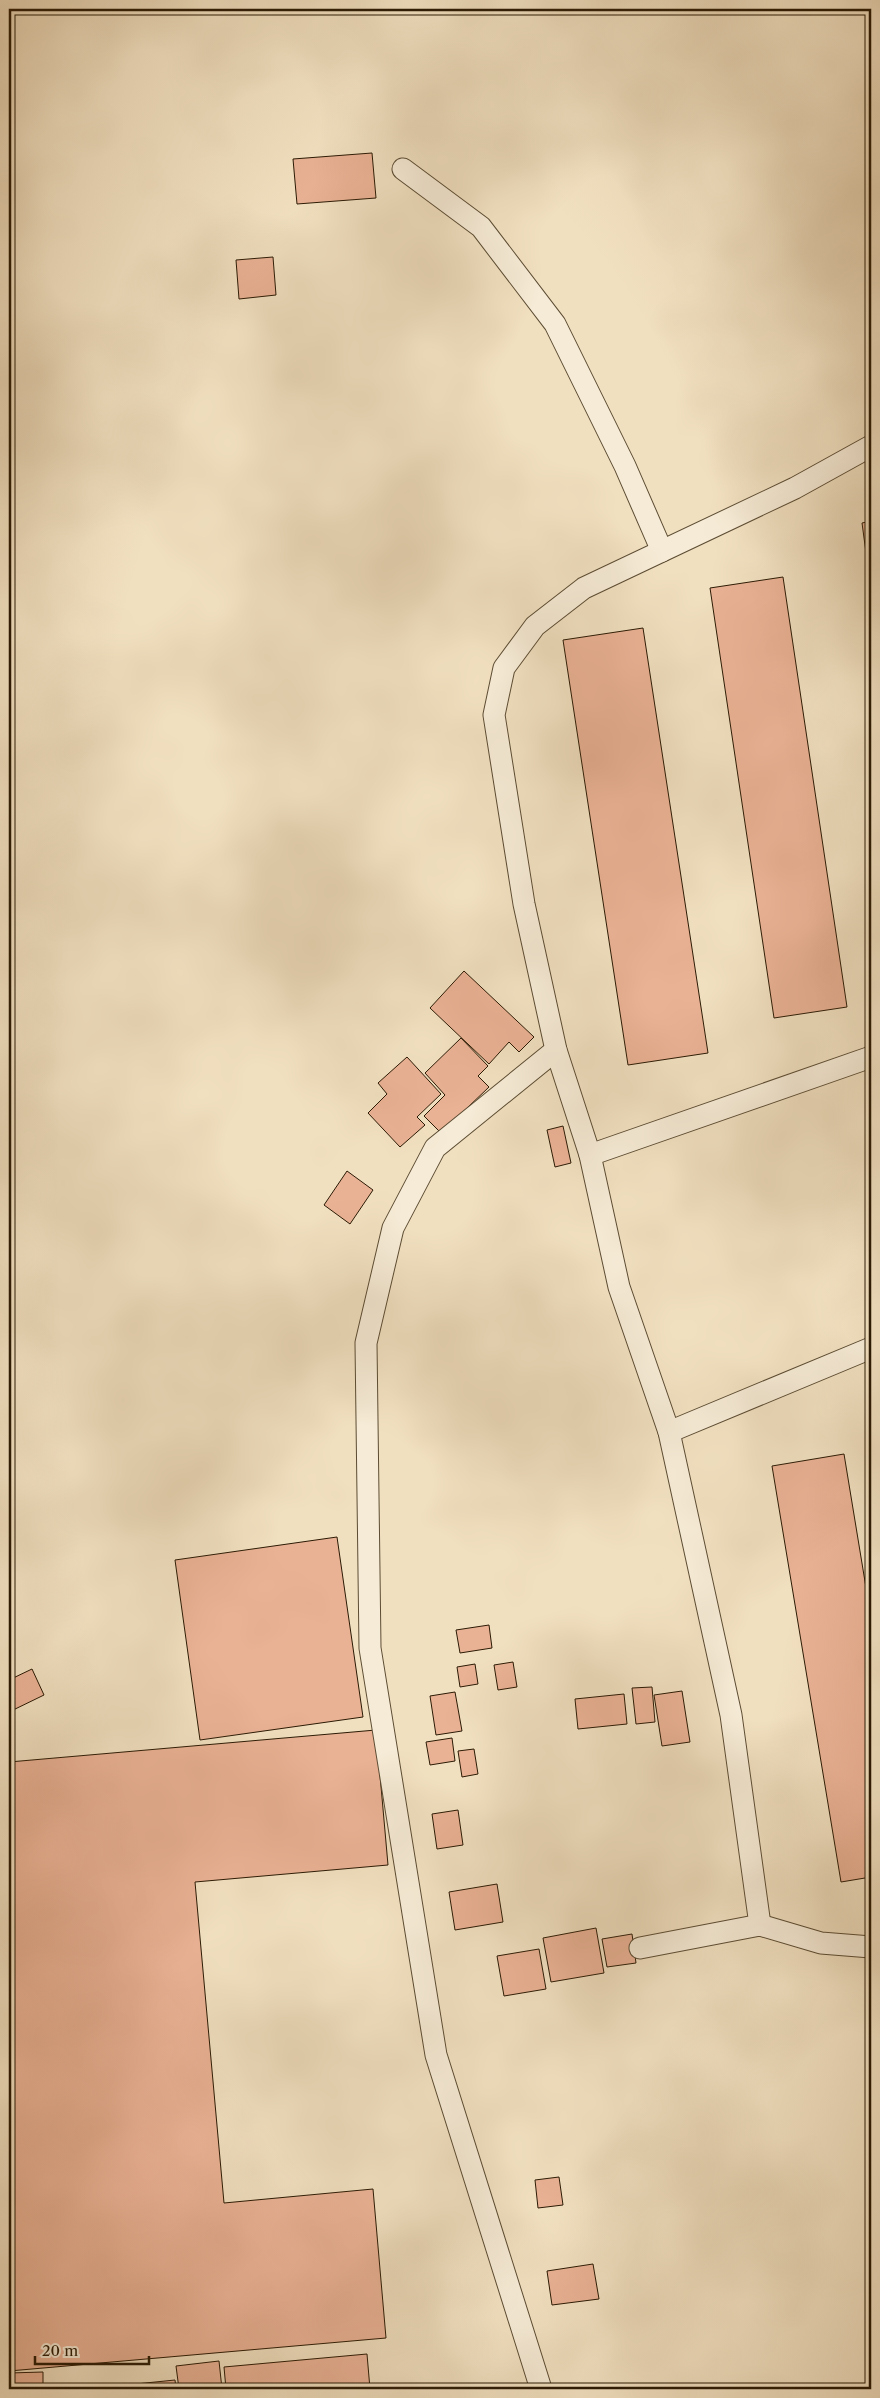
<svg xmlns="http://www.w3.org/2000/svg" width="880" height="2398" viewBox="0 0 880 2398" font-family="'Libre Caslon Text',serif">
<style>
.building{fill:#eab295;stroke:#2b1a04}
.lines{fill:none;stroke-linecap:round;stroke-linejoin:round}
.lane-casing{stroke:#5c4c33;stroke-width:23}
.lane{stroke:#f6ebd6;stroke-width:21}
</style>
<rect width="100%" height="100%" fill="#f1e0c0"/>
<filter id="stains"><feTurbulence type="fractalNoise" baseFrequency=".004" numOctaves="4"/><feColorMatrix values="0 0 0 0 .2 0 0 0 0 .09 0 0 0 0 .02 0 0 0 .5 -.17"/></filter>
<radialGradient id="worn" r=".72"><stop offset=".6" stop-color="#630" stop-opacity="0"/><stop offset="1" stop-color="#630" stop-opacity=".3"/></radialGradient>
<g class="building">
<path d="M372,153L376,198L297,204L293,159Z"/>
<path d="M273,257L276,295L239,299L236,260Z"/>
<path d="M871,521V590L862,523Z"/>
<path d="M783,577L847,1007L774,1018L710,588Z"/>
<path d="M643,628L708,1053L628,1065L563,640Z"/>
<path d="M464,971L534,1037L519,1052L509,1042L489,1064L430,1008Z"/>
<path d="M461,1038L488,1066L478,1076L489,1087L441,1133L424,1116L445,1095L425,1073Z"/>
<path d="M407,1057L441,1094L417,1117L425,1125L400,1147L368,1113L387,1094L378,1083Z"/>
<path d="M563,1126L571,1163L555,1167L547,1130Z"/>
<path d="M347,1171L373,1190L350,1224L324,1205Z"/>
<path d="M844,1454L871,1618V1877L841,1882L772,1466Z"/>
<path d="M337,1537L363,1717L200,1740L175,1560Z"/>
<path d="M489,1625L492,1648L460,1653L456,1630Z"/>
<path d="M513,1662L517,1687L498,1690L494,1665Z"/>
<path d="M475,1664L478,1684L460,1687L457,1667Z"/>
<path d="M32,1669L44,1695L9,1712V1680Z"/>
<path d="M652,1687L655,1722L636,1724L632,1688Z"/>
<path d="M682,1691L690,1742L662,1746L654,1695Z"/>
<path d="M455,1692L462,1731L436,1735L430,1696Z"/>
<path d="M624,1694L627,1724L578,1729L575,1699Z"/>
<path d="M376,1730L388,1865L195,1882L224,2203L373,2189L386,2338L9,2371V1762Z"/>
<path d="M452,1738L455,1761L430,1765L426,1742Z"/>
<path d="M474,1749L478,1774L462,1777L458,1751Z"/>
<path d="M458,1810L463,1845L437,1849L432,1814Z"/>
<path d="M497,1884L503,1922L455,1930L449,1892Z"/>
<path d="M596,1928L604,1973L551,1982L543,1938Z"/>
<path d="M632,1934L636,1963L607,1967L602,1939Z"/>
<path d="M539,1949L546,1989L504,1996L497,1956Z"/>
<path d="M559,2177L563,2205L538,2208L535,2180Z"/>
<path d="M593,2264L599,2299L552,2305L547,2271Z"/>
<path d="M367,2354L370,2389H226L224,2367Z"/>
<path d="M219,2361L222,2389H179L176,2366Z"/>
<path d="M43,2372V2389H9V2373Z"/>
<path d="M175,2380L176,2389H116V2386Z"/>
</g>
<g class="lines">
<g class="lane-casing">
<g id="lane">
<path d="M403,169L481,227L555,324L625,466L662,551"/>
<path d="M590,1155L871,1057"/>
<path d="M669,1432L871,1348"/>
<path d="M760,1925L731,1715L669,1432L619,1287L590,1155L556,1050L524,904L494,715L504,668L535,626L584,588L795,488L871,446"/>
<path d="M640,1948L760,1925L821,1943L871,1947"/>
<path d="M541,2389L436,2055L370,1648L366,1343L393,1228L435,1148L556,1050"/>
</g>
</g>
<use href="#lane" class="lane"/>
</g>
<rect width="880" height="2398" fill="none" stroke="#f1e0c0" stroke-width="30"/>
<rect x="10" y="10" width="860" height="2378" fill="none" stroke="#2b1a04" stroke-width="2.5"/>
<rect x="15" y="15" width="850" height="2368" fill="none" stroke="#2b1a04"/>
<path d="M35 2356v8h114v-8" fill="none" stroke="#2b1a04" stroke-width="2.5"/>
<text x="42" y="2356" font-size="15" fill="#2b1a04" stroke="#f6ebd6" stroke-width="4" paint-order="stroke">20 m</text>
<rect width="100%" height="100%" filter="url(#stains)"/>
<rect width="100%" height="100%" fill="url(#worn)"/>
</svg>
